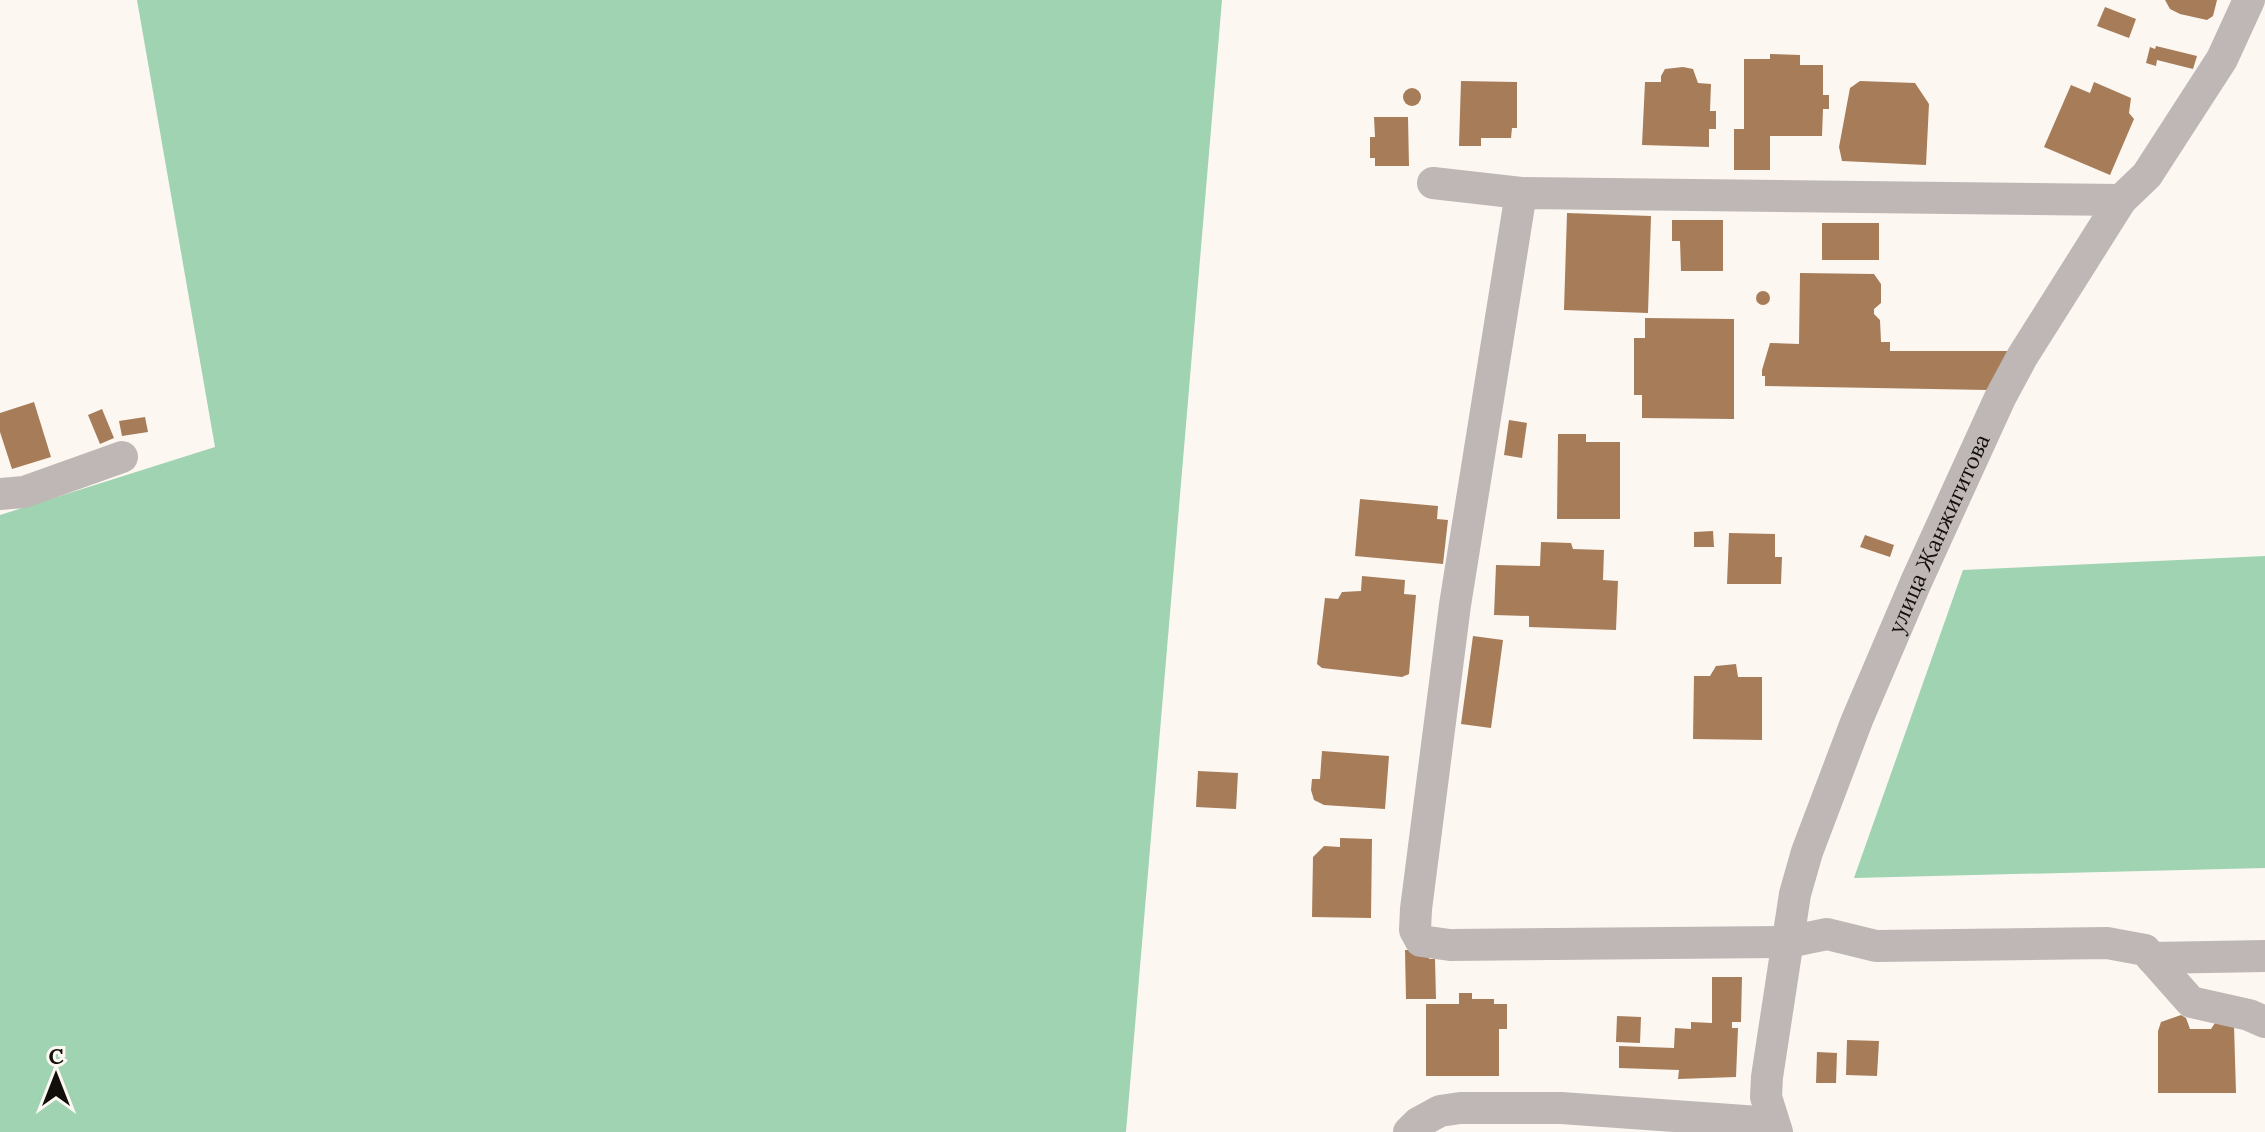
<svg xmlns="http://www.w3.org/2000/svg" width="2265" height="1132" viewBox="0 0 2265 1132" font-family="Lora,serif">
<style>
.forest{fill:#9fd3b2}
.building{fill:#a67c59}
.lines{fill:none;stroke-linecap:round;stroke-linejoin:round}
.minor{stroke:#bfb7b5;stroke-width:32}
.labels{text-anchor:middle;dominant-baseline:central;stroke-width:7;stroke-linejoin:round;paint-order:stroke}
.street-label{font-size:22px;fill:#120e0a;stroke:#fdf7f2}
</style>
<rect width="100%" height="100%" fill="#fdf7f2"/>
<g class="forest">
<path d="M137,0H1222L1126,1132H0V515L215,447Z"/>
<path d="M2265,556V868L1854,878L1963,570Z"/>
</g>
<g class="building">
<path d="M2165,0H2217L2213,16L2207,20L2180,14L2170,9Z"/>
<path d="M2105,7L2136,19L2129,38L2097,26Z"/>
<path d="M2156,46L2197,56L2193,69L2157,60L2156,66L2146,63L2150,47L2155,49Z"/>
<path d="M1770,54L1800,55V65H1823V95H1829V109H1823L1822,136H1770V170H1734V129H1744V59H1770Z"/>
<path d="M1683,67L1693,69L1698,83L1711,84L1710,111H1716V129H1709V147L1642,145L1645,82H1661V76L1665,69Z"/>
<path d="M1461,81L1517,82V128H1512L1511,138H1481V146H1459Z"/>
<path d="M1860,81L1915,83L1929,104L1926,165L1842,161L1839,147L1850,88Z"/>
<path d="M2094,82L2131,98L2129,113L2134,119L2110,175L2044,147L2071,85L2090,93Z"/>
<circle cx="1412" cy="97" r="9"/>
<path d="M1374,117H1408L1409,166H1375V158H1370V137H1375Z"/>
<path d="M1567,213L1651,216L1648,313L1564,310Z"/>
<path d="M1672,220H1723V271H1681L1680,241H1672Z"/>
<rect x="1822" y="223" width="57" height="37"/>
<path d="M1800,273L1874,274L1881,284V303L1874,309V314L1880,320L1881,342H1890V351H2014L1988,390L1765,386V376H1762V370L1770,343L1799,344Z"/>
<circle cx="1763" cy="298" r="7"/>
<path d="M1645,318L1734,319V419L1642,418V395H1634V338H1645Z"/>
<path d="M34,402L51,457L12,469L0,432V413Z"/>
<path d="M102,409L114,438L100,444L88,415Z"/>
<path d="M145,417L148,432L122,436L119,421Z"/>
<path d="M1509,420L1527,423L1522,458L1504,455Z"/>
<path d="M1558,434H1586V442H1620V519H1557Z"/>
<path d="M1360,499L1438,506L1437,519L1448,520L1443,564L1355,556Z"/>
<path d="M1713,531L1714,547H1694V532Z"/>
<path d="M1729,533L1775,534V557H1782L1781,584H1727Z"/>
<path d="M1865,535L1894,545L1890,557L1860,547Z"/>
<path d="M1541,542L1571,543L1573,549L1604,550L1603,580L1618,581L1616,630L1529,627V616L1494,615L1496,565L1540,566Z"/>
<path d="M1362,576L1405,580L1404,594L1416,595L1409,674L1402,677L1322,668L1317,664L1325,598L1338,599L1342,592L1361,591Z"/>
<path d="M1473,636L1503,640L1491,728L1461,724Z"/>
<path d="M1736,664L1738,677H1762V740L1693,739L1694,676H1710L1716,666Z"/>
<path d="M1322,751L1389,756L1385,809L1324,805L1314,800L1311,790L1312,779H1320Z"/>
<path d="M1198,771L1238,773L1236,809L1196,807Z"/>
<path d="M1340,838L1372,839L1371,918L1312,917L1313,857L1324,846L1340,847Z"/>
<path d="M1405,950H1428L1429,959H1435L1436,999H1406Z"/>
<path d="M1712,977H1742L1741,1022H1732V1028H1738L1736,1077L1678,1079L1679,1070L1619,1068V1046L1674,1048L1675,1028L1691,1029V1022L1712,1023Z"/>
<path d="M1459,993H1472V999H1494V1004H1507V1029H1499V1076H1426V1004H1459Z"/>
<path d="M2181,1015L2186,1018L2190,1029H2211L2215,1023L2234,1025L2236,1093H2158V1031L2161,1022Z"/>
<path d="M1617,1016L1641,1017L1640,1043L1616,1042Z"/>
<path d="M1847,1040L1879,1041L1877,1076L1846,1075Z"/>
<path d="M1817,1052L1837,1053L1836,1083H1816Z"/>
</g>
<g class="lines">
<g class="minor">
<path d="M1433,183L1521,193"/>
<path d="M2121,200L1521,193L1455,605L1416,909L1415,930L1421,941L1450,945L1788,942L1827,934L1876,946L2107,943L2145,950L2191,1002L2249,1015L2265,1022"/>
<path d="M0,494L24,492L122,457"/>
<path d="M2152,958L2265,956"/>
<path d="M1409,1132L1418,1123L1440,1111L1460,1108H1561L1773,1123"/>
<path id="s1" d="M1777,1132L1766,1097L1767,1077L1795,894L1807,852L1857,720L1916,582L2000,398L2022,357L2121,200L2147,175L2222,59L2249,0"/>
</g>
</g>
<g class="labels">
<g class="street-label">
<text stroke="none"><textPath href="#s1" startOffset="630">улица Жанжигитова</textPath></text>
</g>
</g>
<g transform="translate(56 1076)" stroke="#fdf7f2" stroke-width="6" paint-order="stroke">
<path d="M0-6L14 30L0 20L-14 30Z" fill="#120e0a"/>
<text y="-12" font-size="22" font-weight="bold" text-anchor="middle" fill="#120e0a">С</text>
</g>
</svg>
